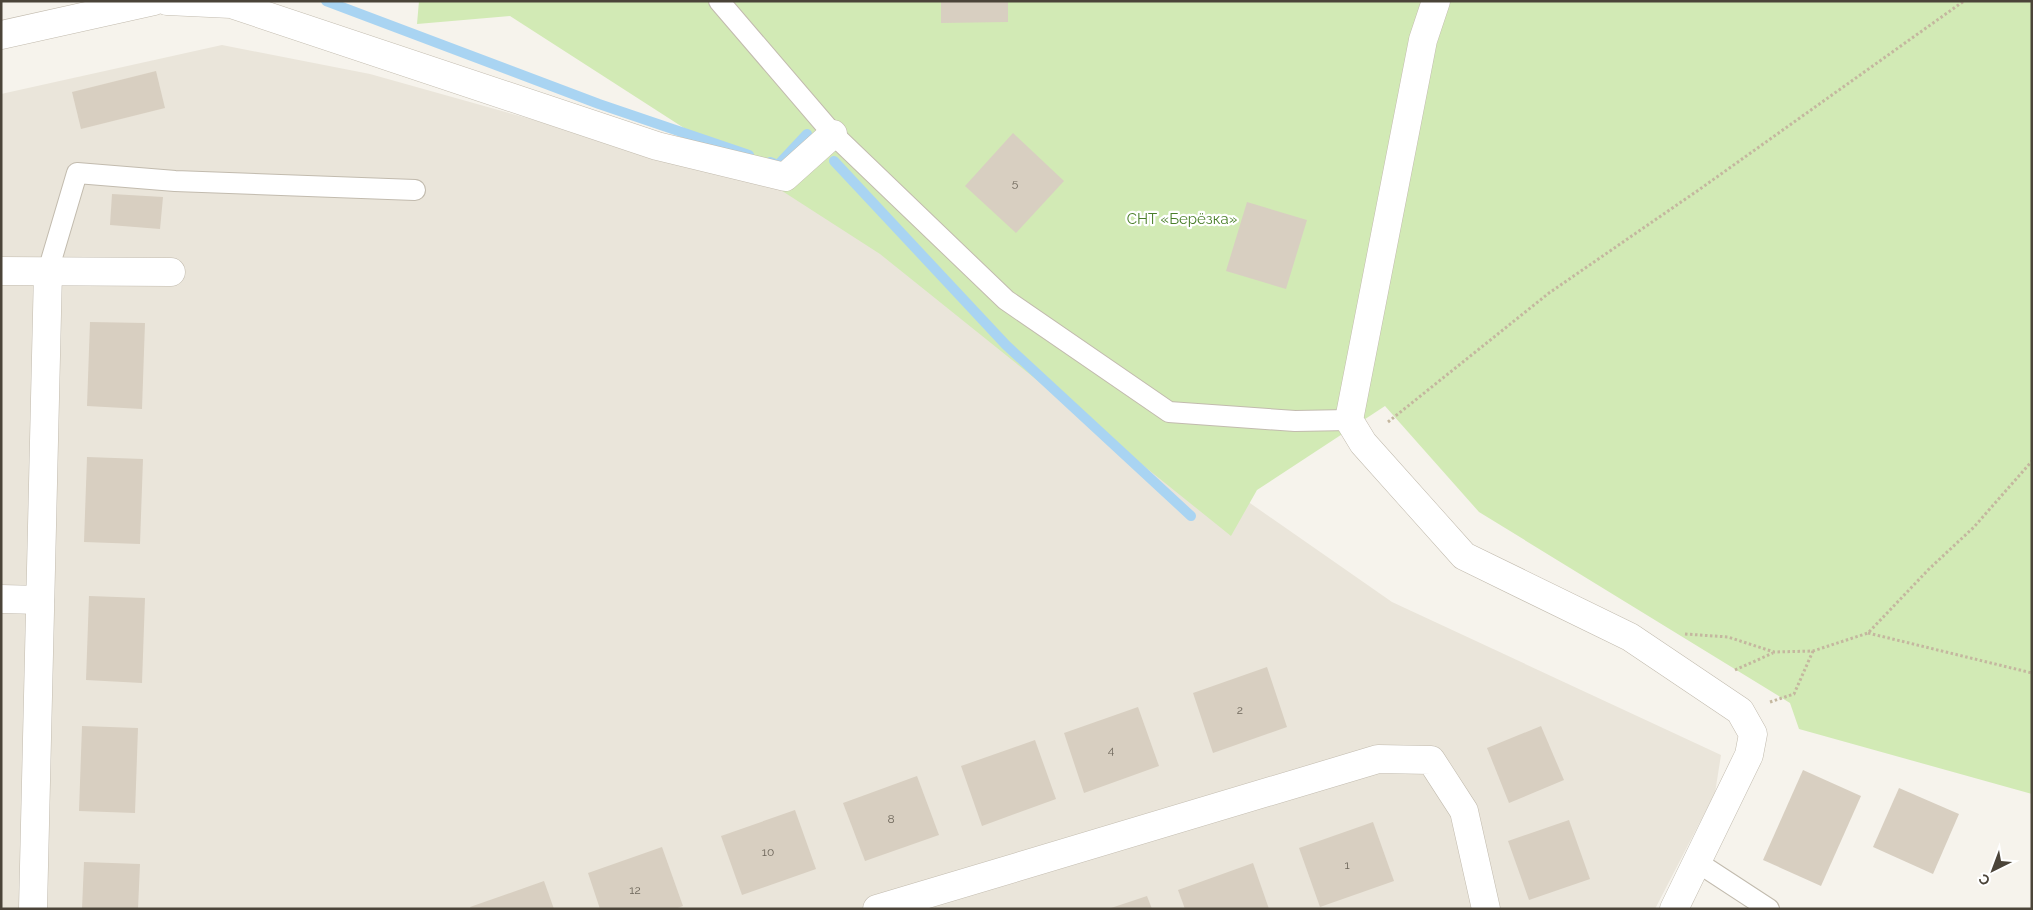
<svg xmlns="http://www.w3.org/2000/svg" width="2033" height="910" viewBox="0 0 2033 910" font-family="Raleway,sans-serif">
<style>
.residential{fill:#eae5da}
.green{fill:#d2eab5}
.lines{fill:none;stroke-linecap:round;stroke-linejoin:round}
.stream{stroke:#a9d4f2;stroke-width:10}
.building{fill:#d8cfc1}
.lane-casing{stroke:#c2bbae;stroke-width:22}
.street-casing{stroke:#c2bbae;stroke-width:29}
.path{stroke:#c4b79f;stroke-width:3;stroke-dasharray:2.5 2.5;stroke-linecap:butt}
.lane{stroke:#fff;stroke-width:20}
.street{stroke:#fff;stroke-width:28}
.labels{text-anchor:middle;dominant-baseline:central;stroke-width:4.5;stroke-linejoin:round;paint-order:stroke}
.number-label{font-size:12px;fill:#6e675b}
.park-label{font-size:15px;fill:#4a7f2a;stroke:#fff}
</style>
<rect width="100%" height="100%" fill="#f6f3ec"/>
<path class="residential" d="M222,45L370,74L823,201L1023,345L1392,602L1721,755L1715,793L1655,909H1V94Z"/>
<path class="green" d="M419,1H2032V794L1799,729L1790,703L1479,512L1385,406L1257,490L1231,536L880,254L510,16L417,24Z"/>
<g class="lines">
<g class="stream">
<path d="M326,1L599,104L749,155"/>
<path d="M834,161L1006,345L1191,516"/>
<path d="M770,162L778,165L807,134"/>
</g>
</g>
<g class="building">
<path d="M941,1H1008V22L941,23Z"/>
<path d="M156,71L165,108L81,129L72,92Z"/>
<path d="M1013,133L1064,181L1016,233L965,186Z"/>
<path d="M112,194L163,197L160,229L110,225Z"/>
<path d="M1247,202L1307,220L1286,289L1226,271Z"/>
<path d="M90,322L145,323L142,409L87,406Z"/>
<path d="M87,457L143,459L140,544L84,542Z"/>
<path d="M89,596L145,598L142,683L86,680Z"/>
<path d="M1267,667L1287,727L1213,753L1193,693Z"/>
<path d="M1138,707L1159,766L1084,793L1064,733Z"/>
<path d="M82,726L138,728L135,813L79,811Z"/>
<path d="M1541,726L1564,780L1509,803L1487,748Z"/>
<path d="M1035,740L1056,799L982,826L961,766Z"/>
<path d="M1803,770L1861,796L1821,886L1763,860Z"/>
<path d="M917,776L939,835L865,861L843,803Z"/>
<path d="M1899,788L1959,814L1933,874L1873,847Z"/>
<path d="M795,810L816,869L742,895L721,836Z"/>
<path d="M1569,820L1590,879L1529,900L1508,841Z"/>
<path d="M1373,822L1394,881L1320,907L1299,848Z"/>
<path d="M662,847L683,906L675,909H600L588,873Z"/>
<path d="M84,862L140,864L138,909H82Z"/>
<path d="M1253,863L1269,909H1185L1178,890Z"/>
<path d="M544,881L554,909H471L470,907Z"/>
<path d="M1147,896L1152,909H1111V908Z"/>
</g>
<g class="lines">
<g class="lane-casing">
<g id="lane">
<path d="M719,1L833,134L1006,300L1169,412L1295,421L1349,420"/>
<path d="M48,271L77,173L175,181L415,190"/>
<path d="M1697,862L1769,909"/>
</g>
</g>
<g class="street-casing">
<g id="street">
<path d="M167,1L231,4L657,146L785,177L833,134"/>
<path d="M1436,1L1423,40L1349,420L1363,443L1464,556L1630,637L1740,711L1753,734L1749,755L1674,909"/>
<path d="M1,35L154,1"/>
<path d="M1,271L171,272"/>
<path d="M1,599L40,600"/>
<path d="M33,909L48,271"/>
<path d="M877,909L1378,759L1431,760L1464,811L1486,909"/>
</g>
</g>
<g class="path">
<path d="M1388,422L1549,293L1700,189L1964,1"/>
<path d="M1868,633L2032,673"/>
<path d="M1685,634L1728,637L1774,652L1813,651L1868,633L1929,569L1974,527L2032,461"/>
<path d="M1735,670L1773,653"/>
<path d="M1770,702L1794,694L1813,651"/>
</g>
<use href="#lane" class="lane"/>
<use href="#street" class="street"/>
</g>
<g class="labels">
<g class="number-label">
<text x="1015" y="183">5</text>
<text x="1240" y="710">2</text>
<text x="1111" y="750">4</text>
<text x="891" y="819">8</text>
<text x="768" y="852">10</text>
<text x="1347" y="865">1</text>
<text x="635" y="890">12</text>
</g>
<g class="park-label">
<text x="1182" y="219">СНТ «Берёзка»</text>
</g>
</g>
<rect width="2033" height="910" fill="none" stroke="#4b4439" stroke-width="5"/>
<g transform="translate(1993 870) rotate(222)" stroke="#ffffff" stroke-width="4" paint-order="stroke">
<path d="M0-4L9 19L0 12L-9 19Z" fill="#4b4439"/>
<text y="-8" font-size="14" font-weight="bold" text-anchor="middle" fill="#4b4439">С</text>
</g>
</svg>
